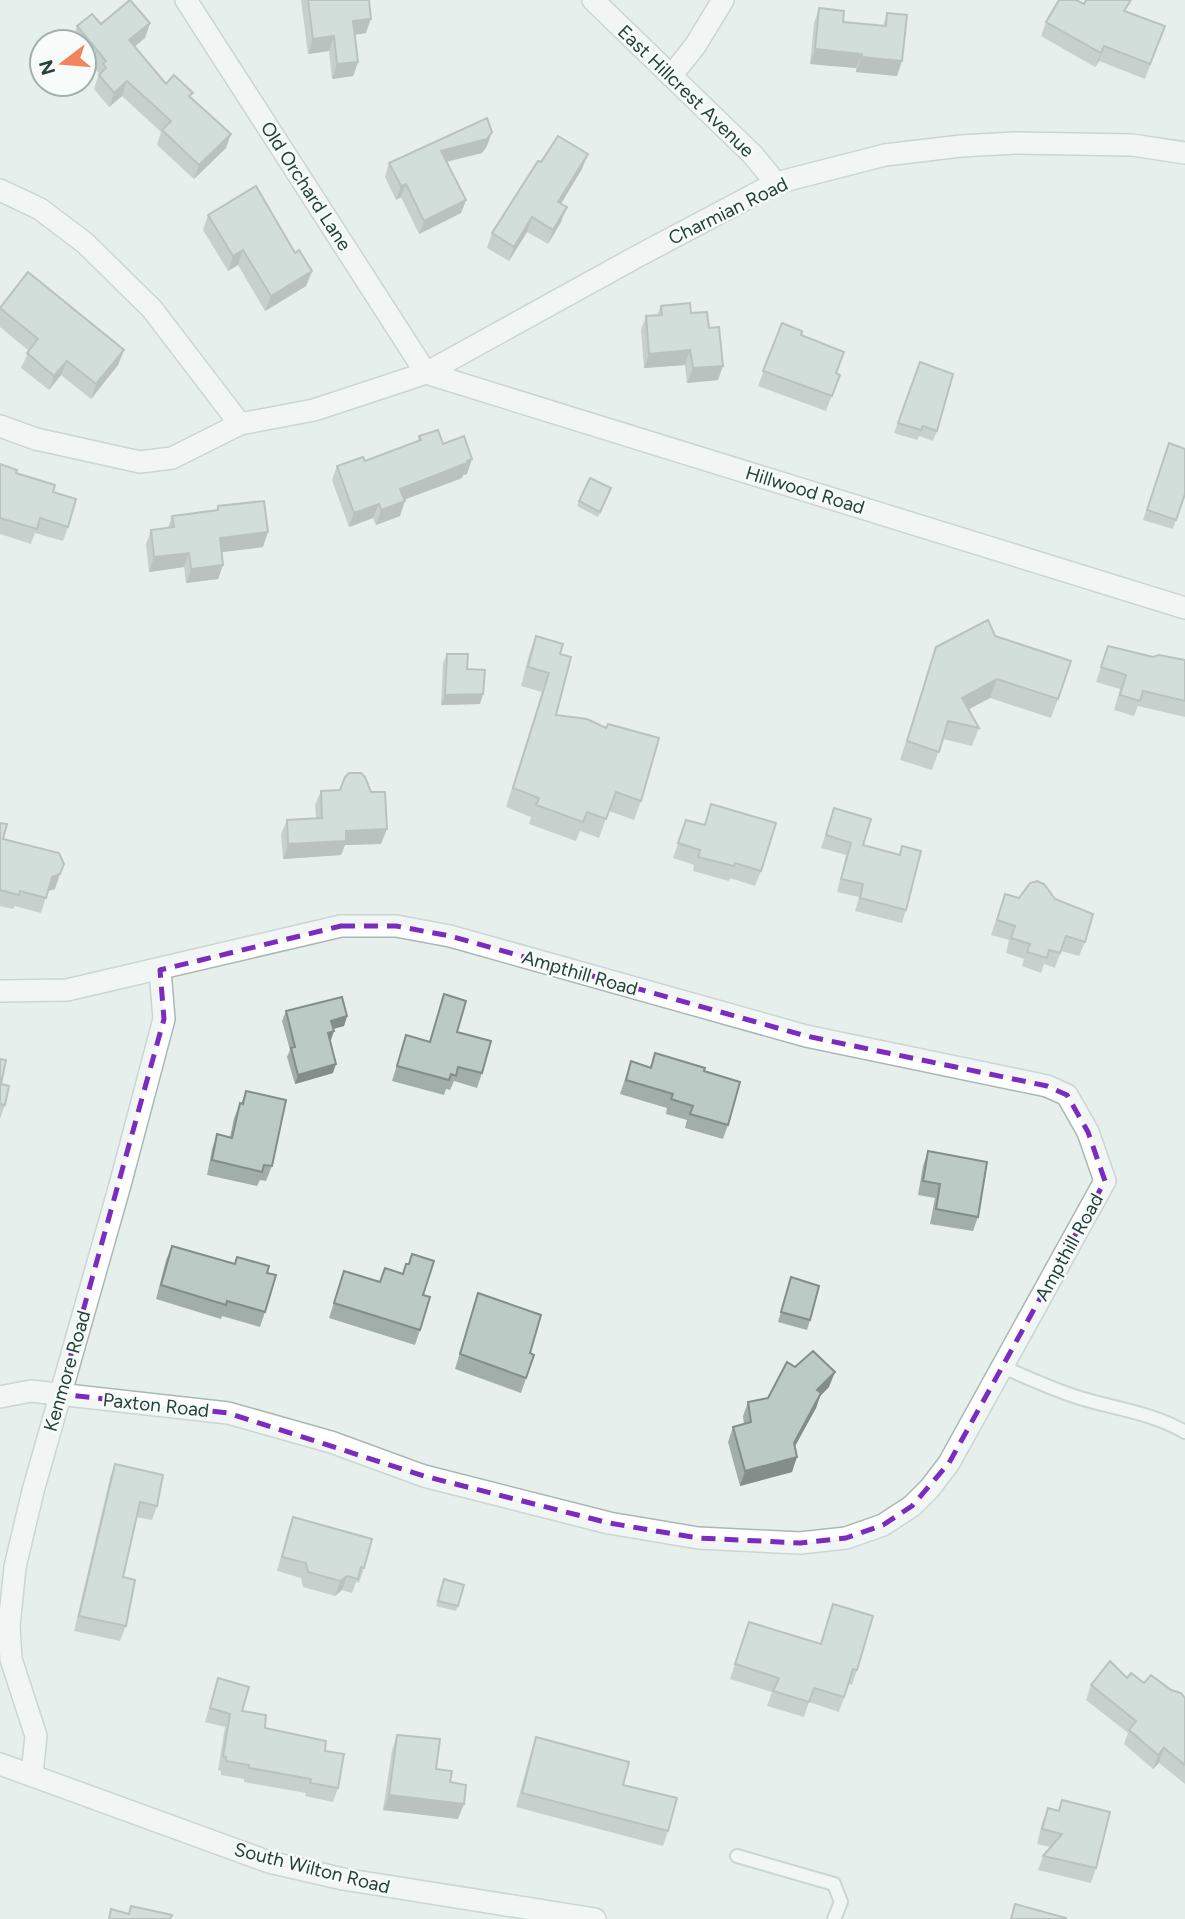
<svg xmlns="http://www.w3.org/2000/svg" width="1185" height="1919" viewBox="0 0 1185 1919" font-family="Figtree,sans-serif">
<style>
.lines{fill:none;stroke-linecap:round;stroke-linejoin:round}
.lane-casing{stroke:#a8b8b2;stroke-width:16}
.street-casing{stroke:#a8b8b2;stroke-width:24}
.lane{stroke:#fff;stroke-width:12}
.street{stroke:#fff;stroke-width:21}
.wall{fill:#a1aea9}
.shaded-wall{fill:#838d89}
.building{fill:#bbcac4;stroke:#838d89;stroke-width:2}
.marked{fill:none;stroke:#7b2cbf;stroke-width:5;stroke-dasharray:14 9;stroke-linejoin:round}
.labels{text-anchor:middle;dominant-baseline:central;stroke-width:5;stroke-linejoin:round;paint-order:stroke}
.street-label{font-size:19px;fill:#24423a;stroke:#f7fbf9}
</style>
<rect width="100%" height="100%" fill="#e6efeb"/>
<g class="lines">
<g class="lane-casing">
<g id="lane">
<path d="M1003,1367C1028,1378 1054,1390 1080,1398C1116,1409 1153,1413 1185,1432"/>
<path d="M737,1856L834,1884L841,1902L834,1919"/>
</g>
</g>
<g class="street-casing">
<g id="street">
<path d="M186,0L426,373"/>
<path d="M593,0L753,155L776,183"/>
<path d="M671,76L695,46L723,0"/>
<path d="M0,190L40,209L85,243L152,309L240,424"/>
<path d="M426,373L1185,608"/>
<path d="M0,426L36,439L140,462L172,458L240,424L314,410L426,373L638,256L776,183L885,155L961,146L1015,143L1132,145L1185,153"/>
<path d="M0,991L67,990L341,926H396L450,936L806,1036L1047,1086L1067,1095L1088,1132L1105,1181L949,1463L930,1488L912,1506L883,1525L846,1538L800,1543L698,1538L609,1523L424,1476L331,1442L228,1413L31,1391L0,1397"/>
<path d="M0,1764L269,1862L343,1879L595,1919"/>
<path d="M32,1774L36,1736L11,1659L9,1626L15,1567L33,1491L120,1185L164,1019L160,970"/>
</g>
</g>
<use href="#lane" class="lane"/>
<use href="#street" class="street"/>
</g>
<g class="wall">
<path d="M301,0H369L366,33L355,35L358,62L353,76L332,79L329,51L308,54Z"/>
<path d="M1084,4L1127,11L1165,26L1145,79L1099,61L1095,67L1041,36L1046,22Z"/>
<path d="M819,8L843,22L883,26L887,13L897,76L856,72V68L810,64L814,23Z"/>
<path d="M150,23L145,38L134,47L166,84L191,98L226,148L194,179L157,145L161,132L122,96L109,107L94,89L99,74L84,55V42H73L72,41L77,26Z"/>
<path d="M487,146L482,153L447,162L466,200L461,213L419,234L401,197L396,200L385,177L389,163Z"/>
<path d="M541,162L582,169L561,204V222L548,244L527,232L509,261L487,248L492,233Z"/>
<path d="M208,215L295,253L312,271L306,286L265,311L238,265L228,271L203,230Z"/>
<path d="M661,306L691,313L709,328L718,380L687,383L685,365L644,368L641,330L646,316L657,315Z"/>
<path d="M0,308L124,350L118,365L91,399L61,375L49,390L21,368L29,351L0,327Z"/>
<path d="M782,323L801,335L836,373L840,375L826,411L758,386Z"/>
<path d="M920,362L937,431L933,441L919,436L917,440L894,433Z"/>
<path d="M419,436L443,444L467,474L463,475L462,478L404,500L400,516L376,525L373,518L349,527L332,480L337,466L365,461L417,442Z"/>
<path d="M1169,443L1176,520L1173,529L1143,520Z"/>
<path d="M0,464L16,473L68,527L63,541L35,533L31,544L0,534Z"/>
<path d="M611,488L598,517L577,506L579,501Z"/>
<path d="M218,506L263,547L222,552L223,565L218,579L186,583L184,567L149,572L146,544L151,530L168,528L172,516L216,511Z"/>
<path d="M536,636L560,654L556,715L641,801L634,820L609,811L599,838L580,831L576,841L529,824L531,817L506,807L542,692L521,686L529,655Z"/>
<path d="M995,636L1058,699L1051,718L990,698L969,709L979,728L972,746L943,739L932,770L900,760L936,647Z"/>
<path d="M1108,646L1153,657L1185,660V717L1138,706L1134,716L1114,710L1120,689L1096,682Z"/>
<path d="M447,654L467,669L480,704L441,705L443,663Z"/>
<path d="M321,791L381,844L345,845L341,855L283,859L281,834L287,820L316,818L315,805Z"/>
<path d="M711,804L761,871L755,886L730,878L729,881L693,871L694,865L673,858L686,820L704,825Z"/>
<path d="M834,808L863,845L899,854L902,846L906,910L902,923L855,911L859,897L837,892L846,855L821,848Z"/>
<path d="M0,823L3,839L55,889L48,891L41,913L15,906L13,909L0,906Z"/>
<path d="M1005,894L1019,898L1085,942L1079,956L1061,951L1055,968L1044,964L1041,973L1022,966L1024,959L1006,953L1009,940L991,935Z"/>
<path d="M444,994L457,1032L482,1073L477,1088L454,1081L450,1090L446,1089L444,1095L392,1081L406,1035L429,1042Z"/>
<path d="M286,1011L347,1016L344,1026L334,1029V1031L330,1040L333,1073L295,1084L287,1057L290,1050L282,1021Z"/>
<path d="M655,1053L704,1071L728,1125L723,1139L685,1128L687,1120L666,1114L667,1108L620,1094L631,1061L650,1067Z"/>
<path d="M0,1059L1,1084L5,1105L0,1119Z"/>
<path d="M246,1091L272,1166L266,1181L260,1180L257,1186L207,1175L212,1149L217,1134L230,1137L234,1118L240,1103L241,1104Z"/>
<path d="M928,1151L978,1217L973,1231L930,1224L935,1198L918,1195L923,1166Z"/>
<path d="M172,1246L235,1264L237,1257L267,1273L265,1312L260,1327L222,1316L221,1319L156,1299L166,1260Z"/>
<path d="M385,1268L423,1295L420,1330L415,1345L329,1318L344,1271L380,1282Z"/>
<path d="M791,1277L810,1320L807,1330L778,1322Z"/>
<path d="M478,1293L530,1353L534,1355L521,1393L455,1369Z"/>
<path d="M829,1387L820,1396L816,1408L795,1446L792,1472L740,1486L728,1442L733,1427L744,1424L743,1416L748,1402Z"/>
<path d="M115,1464L157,1506L152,1520L136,1517L123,1577L126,1626L120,1641L74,1631L110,1478Z"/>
<path d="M293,1517L364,1568L359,1583L356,1582L352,1593L342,1590L335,1596L303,1587L301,1578L277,1571L288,1531Z"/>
<path d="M444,1579L464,1585L456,1611L436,1606Z"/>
<path d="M833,1604L857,1670L852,1685L849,1684L839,1712L809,1702L804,1717L767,1706L772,1692L730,1679L749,1622L820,1644Z"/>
<path d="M218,1678L242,1711L265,1728L325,1751L338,1788L333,1802L305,1796L306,1793L244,1782V1779L221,1775V1771L218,1770L225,1727L205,1722Z"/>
<path d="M1127,1678L1171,1690L1185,1698V1784L1159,1763L1153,1769L1124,1744L1128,1733L1086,1700L1091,1685Z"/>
<path d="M397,1735L450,1782L458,1819L383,1810L392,1750Z"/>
<path d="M536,1737L623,1785L668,1831L663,1846L516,1807L531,1752Z"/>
<path d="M1062,1800L1096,1868L1091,1883L1038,1870L1043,1856L1051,1847L1037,1844L1042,1823L1048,1808L1058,1811Z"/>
</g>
<g class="shaded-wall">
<path d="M371,19L366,33L348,35L353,21Z"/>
<path d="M150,23L145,38L124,55L129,40Z"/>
<path d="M334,36L329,51L308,54L313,39Z"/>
<path d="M1104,46L1099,61L1095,67Z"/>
<path d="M815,49L862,54L856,68L810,64Z"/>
<path d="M861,57L902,61L897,76L856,72Z"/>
<path d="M358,62L353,76L332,79L337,64Z"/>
<path d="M127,81L122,96L109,107L114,93Z"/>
<path d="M492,132L487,146L482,153L436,164L441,151Z"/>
<path d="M231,134L226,148L194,179L199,165Z"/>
<path d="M588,154L582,169L553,216L558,202Z"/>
<path d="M406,184L401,197L396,200L401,186Z"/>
<path d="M466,200L461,213L419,234L424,221Z"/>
<path d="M567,207L561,222L548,244L553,230Z"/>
<path d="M532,217L527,232L509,261L514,247Z"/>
<path d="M243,250L238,265L228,271L233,256Z"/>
<path d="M312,271L306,286L265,311L271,296Z"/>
<path d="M124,350L118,365L91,399L96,384Z"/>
<path d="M690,350L685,365L644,368L649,354Z"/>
<path d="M67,361L61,375L49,390L54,376Z"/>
<path d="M723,366L718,380L687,383L693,368Z"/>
<path d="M472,459L467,474L463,475L462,478L395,503L400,489Z"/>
<path d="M405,501L400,516L376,525L381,510Z"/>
<path d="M379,504L373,518L349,527L354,513Z"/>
<path d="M268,532L263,547L215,553L220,538Z"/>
<path d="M189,553L184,567L149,572L154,557Z"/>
<path d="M223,565L218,579L186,583L191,569Z"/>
<path d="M997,679L990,698L956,716L962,698Z"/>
<path d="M483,694L480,704L441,705L445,695Z"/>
<path d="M387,829L381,844L345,845L341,855L283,859L288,844L346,831Z"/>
<path d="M60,874L55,889L47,891L52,877Z"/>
<path d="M347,1016L344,1026L328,1030L331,1021Z"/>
<path d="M334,1031L331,1040L324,1042L328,1033Z"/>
<path d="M336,1064L333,1073L295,1084L298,1075Z"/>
<path d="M835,1372L829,1387L820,1396L816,1408L789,1457L817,1390Z"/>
<path d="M797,1457L792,1472L740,1486L745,1471Z"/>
<path d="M347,1576L342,1590L335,1596L340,1581Z"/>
<path d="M1164,1748L1159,1763L1153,1769L1158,1755Z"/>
<path d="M389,1795L464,1804L458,1819L383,1810Z"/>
</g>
<g class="building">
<path d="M130,0L150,23L129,40L166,84L174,75L193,93L189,96L231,134L199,165L162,130L171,121L127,81L114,93L99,75L106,68L103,64L106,61L77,26L92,14L101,24Z"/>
<path d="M308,0H369L371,19L353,21L358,62L337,64L334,36L313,39Z"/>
<path d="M1059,0H1076L1084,4L1086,0H1131L1124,11L1165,26L1150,64L1104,46L1101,53L1046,22Z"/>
<path d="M819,8L844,11L843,22L886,26L887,13L907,15L902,61L861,57L862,54L815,49Z"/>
<path d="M487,118L492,132L487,139L441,151L466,200L424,221L406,184L401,186L389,163Z"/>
<path d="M558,136L588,154L558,202L567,207L553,230L532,217L514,247L492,233L538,161L541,162Z"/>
<path d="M256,186L295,253L299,250L312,271L271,296L243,250L233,256L208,215Z"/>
<path d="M28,272L124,350L96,384L67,361L54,376L27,353L38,339L0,308Z"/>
<path d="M690,303L691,313L707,312L709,328L719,327L723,366L693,368L690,350L649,354L646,316L662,315L661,306Z"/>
<path d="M782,323L802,331L801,335L844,352L836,373L840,375L832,396L763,371Z"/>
<path d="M920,362L953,374L937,431L923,426L921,430L898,423Z"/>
<path d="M438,430L443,444L464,436L472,459L467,461V463L400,489L405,501L381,510L379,504L354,513L337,466L363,457L365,461L421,440L419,436Z"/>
<path d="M1169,443L1185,449V494L1176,520L1147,510Z"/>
<path d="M0,464L17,470L16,473L55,485L53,492L76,499L68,527L40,518L37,529L0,518Z"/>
<path d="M590,478L611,488L600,512L579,501Z"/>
<path d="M264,501L268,532L220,538L223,565L191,569L189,553L154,557L151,530L174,527L172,516L218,510V506Z"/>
<path d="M988,620L995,636L1071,661L1058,699L997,679L962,698L979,728L948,721L939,752L907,741L936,647Z"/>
<path d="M536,636L563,644L560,654L571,657L556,715L587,719L606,728L608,724L659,738L641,801L616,792L606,819L587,812L583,822L536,805L539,798L513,788L549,673L528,667Z"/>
<path d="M1108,646L1153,657L1159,655L1185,660V701L1143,691L1140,701L1120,695L1126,675L1101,667Z"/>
<path d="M447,654H468L467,669L485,670L483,694L445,695Z"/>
<path d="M349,773H361L365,777L371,792H385L387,829L346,831V841L288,844L287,820L322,818L321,791L340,790L345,777Z"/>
<path d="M711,804L776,823L761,871L735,863L734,866L698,857L700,850L678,843L686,820L705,825Z"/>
<path d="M834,808L871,819L863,845L900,855L902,846L921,851L906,910L860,898L863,884L841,879L851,843L826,835Z"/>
<path d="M0,823L7,824L3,839L59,853L64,864L60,874L52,877L46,898L20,891L19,895L0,890Z"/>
<path d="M1037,881L1044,884L1055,899L1093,914L1085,942L1066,936L1060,953L1049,950L1047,958L1027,952L1030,944L1011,938L1015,926L997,920L1005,894L1019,898L1030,883Z"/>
<path d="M444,994L466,1001L457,1032L491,1041L482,1073L458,1067L456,1076L451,1074L449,1080L397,1066L406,1035L430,1042Z"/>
<path d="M342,997L347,1016L331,1021L334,1031L328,1033L336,1064L298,1075L291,1048L295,1047L286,1011Z"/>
<path d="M655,1053L705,1068L704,1071L740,1082L728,1125L690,1114L693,1106L671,1099L673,1094L626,1080L631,1061L651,1068Z"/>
<path d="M0,1059L6,1060L1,1084L9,1086L5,1105L0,1104Z"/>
<path d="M246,1091L286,1100L272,1166L264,1165L262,1172L212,1160L217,1134L232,1138L240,1103L243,1104Z"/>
<path d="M928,1151L987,1162L978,1217L936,1209L940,1184L923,1181Z"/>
<path d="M172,1246L235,1264L237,1257L269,1266L267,1273L276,1275L265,1312L227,1301L226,1305L161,1285Z"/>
<path d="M412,1254L434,1261L423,1295L430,1297L420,1330L334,1303L344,1271L380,1282L385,1268L403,1274L406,1264H409Z"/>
<path d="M791,1277L819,1286L810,1320L781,1312Z"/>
<path d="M478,1293L541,1315L530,1353L534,1355L526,1378L460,1354Z"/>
<path d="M813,1351L835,1372L817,1390L821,1393L794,1443L797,1457L745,1471L733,1427L751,1422L748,1402L768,1398L787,1362L795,1367Z"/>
<path d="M115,1464L163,1475L157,1506L140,1502L123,1577L135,1580L126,1626L79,1616Z"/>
<path d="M293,1517L372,1539L364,1568L361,1567L358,1579L347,1576L340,1581L308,1572L306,1563L282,1557Z"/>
<path d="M444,1579L464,1585L458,1606L438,1601Z"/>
<path d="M833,1604L873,1616L857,1670L853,1669L844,1697L814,1688L809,1702L773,1691L779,1678L735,1664L749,1622L821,1644Z"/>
<path d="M1110,1661L1127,1678L1131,1673L1144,1683L1151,1675L1171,1690L1181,1693L1185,1698V1765L1164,1748L1158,1755L1129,1730L1136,1721L1091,1685Z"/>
<path d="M218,1678L249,1687L242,1711L266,1715L265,1728L326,1741L325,1751L344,1754L338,1788L310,1783L311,1779L249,1768V1765L226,1761V1757L223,1756L230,1714L210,1708Z"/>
<path d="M397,1735L440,1739L436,1769L452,1771L450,1782L466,1785L464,1804L389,1795Z"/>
<path d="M536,1737L629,1762L623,1785L677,1798L668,1831L522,1793Z"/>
<path d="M1062,1800L1110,1812L1096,1868L1043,1856L1062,1834L1042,1829L1048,1808L1059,1811Z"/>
<path d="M1015,1904L1066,1918V1919H1011Z"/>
<path d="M131,1906L172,1915L170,1919H109L111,1909L129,1914Z"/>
</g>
<path d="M0 0H1185V1919H0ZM341,926H396L450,936L806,1036L1047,1086L1067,1095L1088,1132L1105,1181L949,1463L912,1506L883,1525L846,1538L800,1543L698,1538L609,1523L424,1476L228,1413L60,1394L164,1019L160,970Z" fill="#e6efeb" fill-opacity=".55" fill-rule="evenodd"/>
<path class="marked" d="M341,926H396L450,936L806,1036L1047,1086L1067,1095L1088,1132L1105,1181L949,1463L912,1506L883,1525L846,1538L800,1543L698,1538L609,1523L424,1476L228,1413L60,1394L164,1019L160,970Z"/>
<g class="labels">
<g class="street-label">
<text transform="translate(686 91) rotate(44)">East Hillcrest Avenue</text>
<text transform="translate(306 186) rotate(57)">Old Orchard Lane</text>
<text transform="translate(728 211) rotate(-26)">Charmian Road</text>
<text transform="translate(805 490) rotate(17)">Hillwood Road</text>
<text transform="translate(580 973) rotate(16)">Ampthill Road</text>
<text transform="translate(1069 1247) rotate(-61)">Ampthill Road</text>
<text transform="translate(67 1371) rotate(-74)">Kenmore Road</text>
<text transform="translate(156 1405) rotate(6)">Paxton Road</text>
<text transform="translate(312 1868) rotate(14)">South Wilton Road</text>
</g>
</g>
<g transform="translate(63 63) rotate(254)"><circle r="33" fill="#f7fbf9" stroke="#a3b1ad" stroke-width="2"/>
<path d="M0-5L12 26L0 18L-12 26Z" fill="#f4845f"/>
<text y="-10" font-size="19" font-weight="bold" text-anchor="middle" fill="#24423a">N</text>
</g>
</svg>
